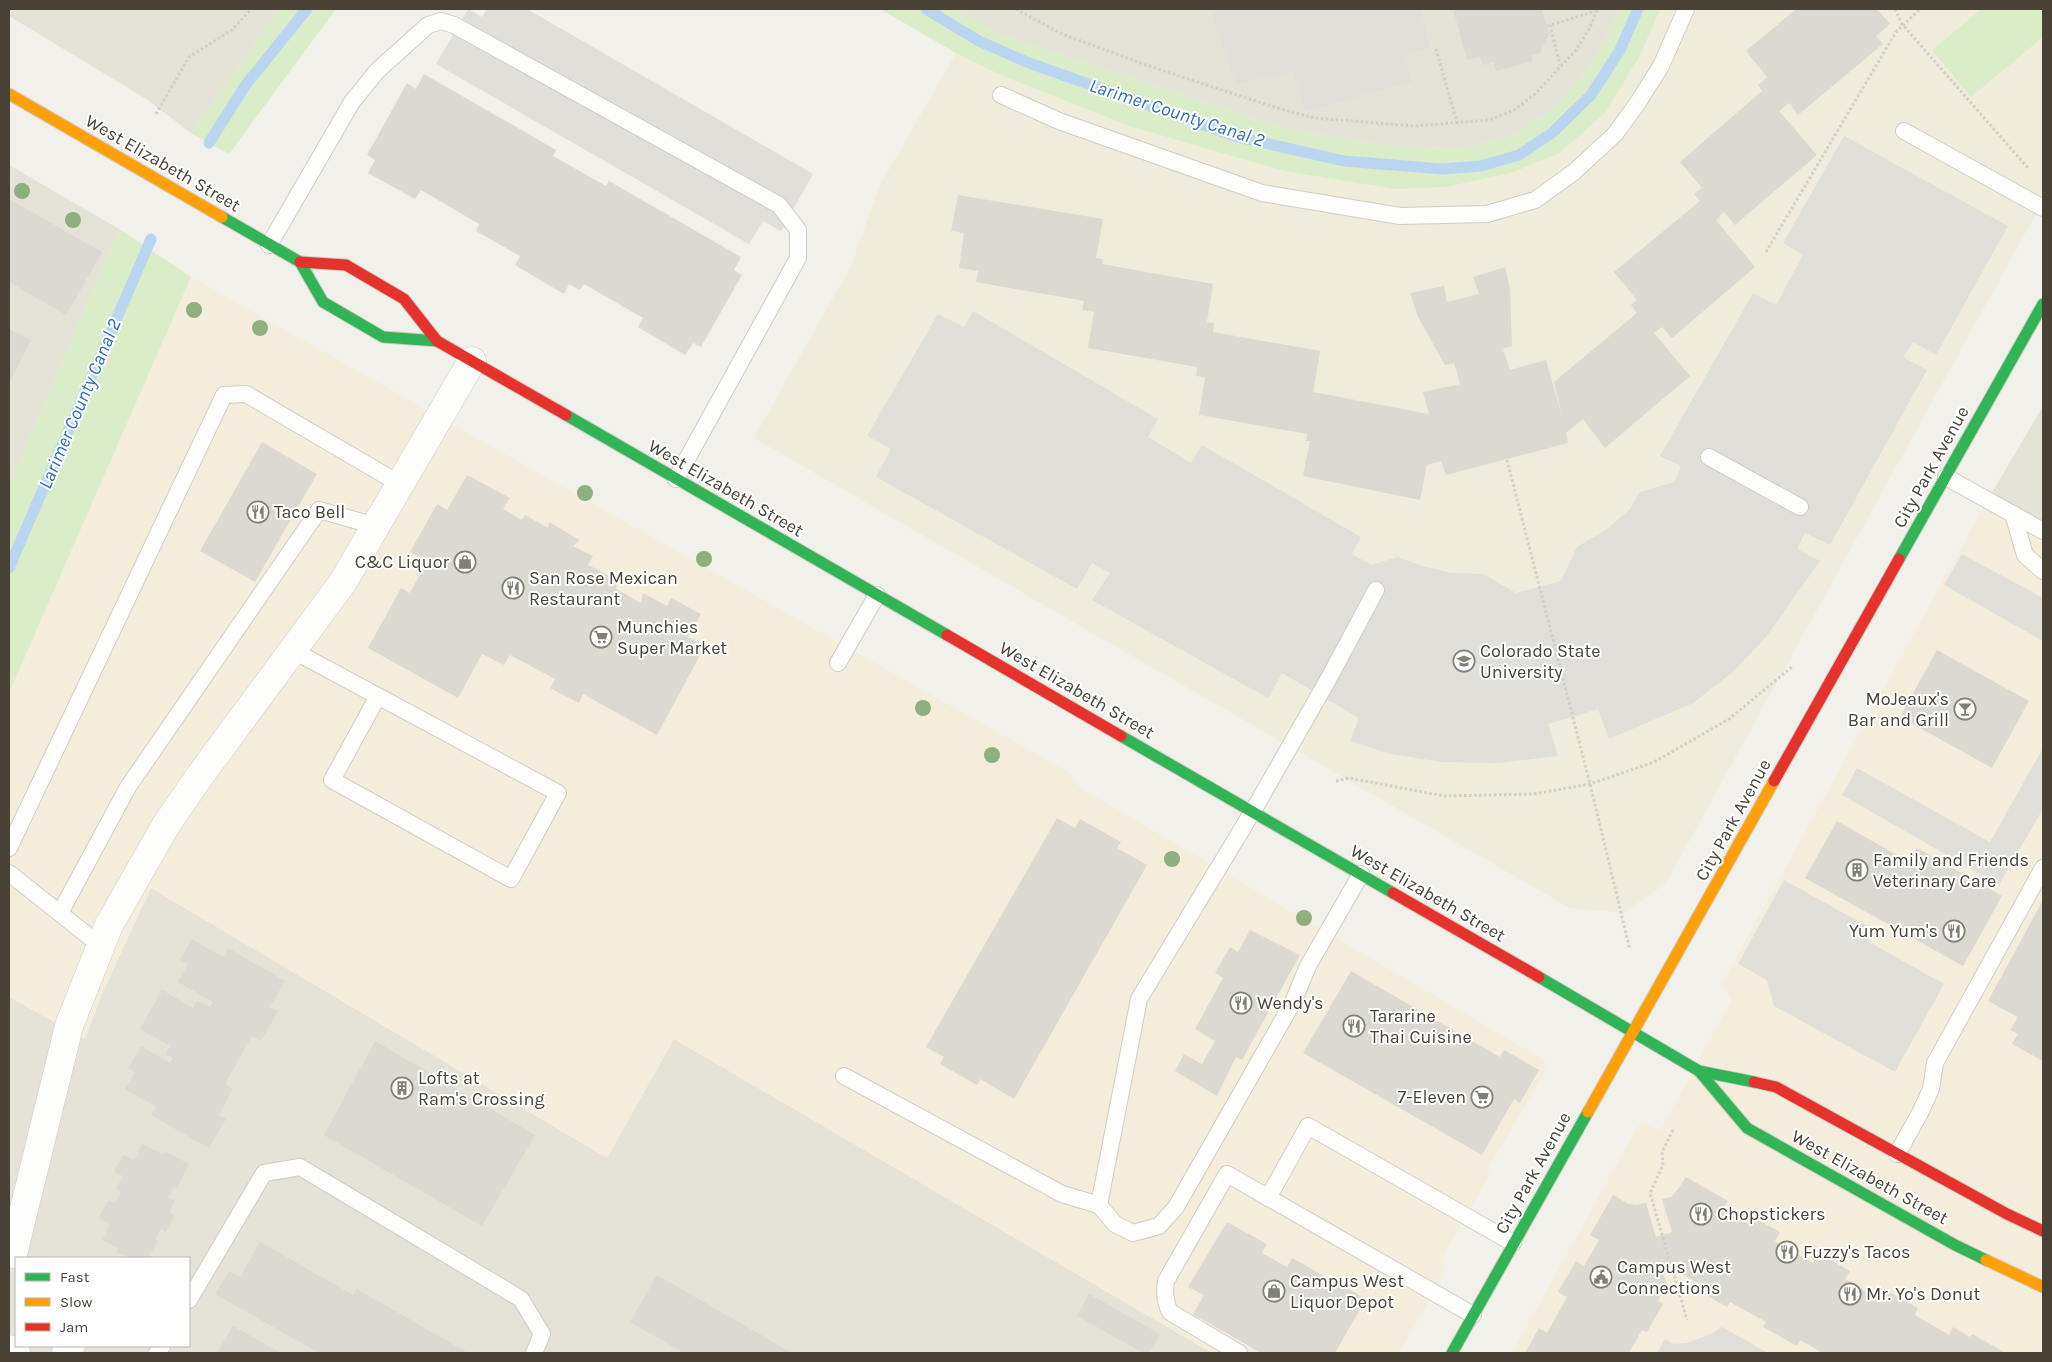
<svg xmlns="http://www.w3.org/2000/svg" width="2052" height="1362" viewBox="0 0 2052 1362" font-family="Karla,sans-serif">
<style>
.residential{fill:#e5e2d7;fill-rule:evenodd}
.commercial{fill:#f4eddc}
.education{fill:#efecdc}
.green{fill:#dbecc9}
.parking{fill:#e0dfda}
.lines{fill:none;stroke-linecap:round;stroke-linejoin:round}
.stream{stroke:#b9d5f0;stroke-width:11}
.building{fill:#dbd9d2}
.lane-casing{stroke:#cfcdc7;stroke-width:18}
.street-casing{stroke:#cfcdc7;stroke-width:29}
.fast-casing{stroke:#d0cdc1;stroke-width:13}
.slow-casing{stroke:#d0cdc1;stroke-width:13}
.jam-casing{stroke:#d0cdc1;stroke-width:13}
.path{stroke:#d2cfca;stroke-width:3;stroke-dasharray:2.5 2.5;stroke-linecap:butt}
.lane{stroke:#fdfdfc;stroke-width:16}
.street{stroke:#fdfdfc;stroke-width:28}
.fast{stroke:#30b455;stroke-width:11}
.slow{stroke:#ff9f0a;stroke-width:11}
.jam{stroke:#e5322d;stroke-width:11}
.tree{fill:#8faf7f}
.labels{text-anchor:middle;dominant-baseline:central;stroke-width:4;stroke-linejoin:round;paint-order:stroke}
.street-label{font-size:18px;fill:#474235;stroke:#fff}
.poi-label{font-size:18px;fill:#474235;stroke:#fff;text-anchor:start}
.water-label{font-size:19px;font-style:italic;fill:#2b6db6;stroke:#fff}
</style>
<rect width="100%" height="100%" fill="#f1f0ea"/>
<g class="residential">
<path d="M9,9H279L191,133L148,100L9,16Z"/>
<path d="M956,9H1621L1593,63L1552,109L1512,136L1460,149L1376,144L1284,128L998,34Z"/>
<path d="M9,165L119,229L9,486Z"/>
<path d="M2043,406V540L1984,506Z"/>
<path d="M151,888L607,1158L674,1039L1212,1353H9V997L85,1039L102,994ZM16,1258H189V1346H16Z"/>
</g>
<g class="commercial">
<path d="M191,277L1070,773L1079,787L1544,1060L1546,1071L1487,1170L1492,1171L1441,1260L1445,1264L1440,1281L1399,1353H1212L674,1039L607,1158L151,888L102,994L85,1039L9,997V693Z"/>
<path d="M1984,506L2043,540V1353H1512L1638,1126L1644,1123L1660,1131L1732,1000L1722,984Z"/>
</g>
<path class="education" d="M1660,9H2043V201L1666,883L1624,913L1570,908L754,438L851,266L879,187L956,53L1003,76L1132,127L1284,171L1395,189L1511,173L1558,154L1604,114L1640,56Z"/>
<g class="green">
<path d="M279,9H336L229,154L191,133Z"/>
<path d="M880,9H956L998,34L1284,128L1376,144L1460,149L1512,136L1552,109L1593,63L1621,9H1660L1640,56L1604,114L1558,154L1511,173L1445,187L1395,189L1284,171L1132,127L1003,76L956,53Z"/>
<path d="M1982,9H2043V37L1971,97L1932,50Z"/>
<path d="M119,229L191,277L9,693V486Z"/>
</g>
<g class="parking">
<path d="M468,9L482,17L487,9H527L813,174L781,231L763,221L749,244L436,64Z"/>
<path d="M1211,9H1420L1430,47L1404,55L1411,82L1305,111L1293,71L1237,84L1215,26Z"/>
<path d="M1844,136L2008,226L1936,355L1913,342L1903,357L1927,370L1830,545L1805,533L1797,549L1820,561L1766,637L1733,672L1693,703L1609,739L1598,709L1548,724L1558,756L1498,763L1442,762L1391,754L1350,741L1359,718L1282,673L1268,698L1092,600L1110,573L1092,563L1077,589L876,477L891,449L867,436L938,314L964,327L973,311L1158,419L1148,437L1191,463L1202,445L1361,537L1352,554L1371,565L1398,557L1422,566L1451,573L1483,574L1516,593L1561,581L1577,547L1607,529L1630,509L1640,492L1674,482L1681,466L1660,456L1753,293L1776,305L1803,255L1783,243Z"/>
<path d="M1962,554L2043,598V641L1944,585Z"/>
<path d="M2043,748V809L1999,885L1842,795L1857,768L1990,842Z"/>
<path d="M1784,880L1874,930L1869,942L1944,984L1895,1072L1774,1006L1767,980L1738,964Z"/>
<path d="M1722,1327L1768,1353H1657L1665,1339L1673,1344L1687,1343L1713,1333Z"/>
</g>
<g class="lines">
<g class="stream">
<path d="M926,9L979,41L1029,63L1238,137L1344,161L1442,169L1481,166L1519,155L1552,133L1591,95L1620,50L1638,9"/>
<path d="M209,143L245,86L307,9"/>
<path d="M9,568L151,239"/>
</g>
</g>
<g class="building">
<path d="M1453,9H1542L1549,34L1540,53L1531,56L1533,61L1496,71L1494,62L1482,65L1480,57L1467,60Z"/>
<path d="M1796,9H1877L1890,24L1876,36L1883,44L1798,115L1789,103L1779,111L1817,155L1735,225L1724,212L1716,220L1755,267L1672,338L1662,327L1654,333L1690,376L1605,448L1583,419L1566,433L1568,443L1446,475L1441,461L1427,465L1420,500L1303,476L1310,441H1306L1307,434L1199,415L1205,377L1196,376L1197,367L1088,348L1094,312L1082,310L1084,301L976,282L978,271L959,268L964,233L951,231L958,195L1103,219L1096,258L1103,259L1102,264L1213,284L1207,322L1214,323L1213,332L1320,351L1313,392L1429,414L1423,392L1460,384L1454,363L1445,365L1418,317L1410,293L1444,286L1447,302L1479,294L1473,277L1505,267L1510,290L1512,346L1503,349L1510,370L1546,360L1562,416L1554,382L1637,313L1631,305L1637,300L1614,272L1700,201L1694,194L1702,188L1680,162L1762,91L1758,85L1767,77L1746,51Z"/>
<path d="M424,74L556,150L553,156L606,186L609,181L741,257L734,270L742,275L701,347L693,343L685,355L638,327L643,318L584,284L580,290L569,284L564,294L515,265L520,256L476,231L479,224L421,190L415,199L368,173L375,160L367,155L407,83L416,89Z"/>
<path d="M9,199L102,252L66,315L9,282Z"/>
<path d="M9,329L31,340L9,383Z"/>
<path d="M262,442L317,474L255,582L200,551Z"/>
<path d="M467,475L510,498L503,509L522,520L525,515L548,528L549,522L580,540L573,546L593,556L588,565L618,580L616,589L641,603L643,593L667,606L671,598L701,614L688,637L705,646L657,735L583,694L579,703L550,688L555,679L510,655L504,665L482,654L458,698L368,648L401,588L410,593L427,561L410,552L437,504L447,510Z"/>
<path d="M1937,650L2029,701L1992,768L1900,717Z"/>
<path d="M1057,818L1075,828L1080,819L1121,842L1117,848L1147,865L1014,1099L980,1079L977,1085L940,1064L944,1057L926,1047Z"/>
<path d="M1837,821L1909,862L1917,848L2002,896L1963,966L1805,878Z"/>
<path d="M2043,900V1061L2012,1044L2018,1034L2010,1030L2018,1017L1988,1001Z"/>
<path d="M1250,930L1300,955L1242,1060L1236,1057L1217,1096L1175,1071L1184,1054L1202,1064L1215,1041L1195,1029L1223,978L1215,973L1230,947L1238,952Z"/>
<path d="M192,939L223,957L228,948L285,981L270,1007L278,1011L261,1041L252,1036L225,1084L233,1089L219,1115L226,1119L209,1148L151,1115L156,1107L125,1089L135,1072L128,1068L141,1046L170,1063L173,1058L166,1054L170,1046L140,1029L162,990L193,1008L197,1001L210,1007L213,1002L178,982L188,964L180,960Z"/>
<path d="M1351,971L1500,1057L1504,1050L1539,1070L1520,1103L1514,1099L1482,1155L1303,1053Z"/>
<path d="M375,1041L535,1135L482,1226L324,1135Z"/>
<path d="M142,1144L163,1154L164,1151L189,1164L177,1189L174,1187L168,1198L175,1201L169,1212L174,1215L166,1232L161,1229L155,1239L158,1240L149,1258H130L117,1252L118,1248L102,1240L110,1224L99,1218L108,1200L115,1203L121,1192L116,1189L123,1176L114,1172L123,1155L134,1160Z"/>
<path d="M1686,1177L1728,1201L1722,1210L1747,1223L1751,1216L1780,1232L1775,1241L1813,1263L1818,1253L1850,1271L1845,1279L1881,1300L1886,1290L1918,1308L1915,1315L1949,1335L1953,1327L1970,1337L1972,1334L2006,1353H1823L1800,1340L1797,1346L1763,1327L1766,1322L1730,1302L1727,1307L1699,1291L1702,1285L1685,1276L1681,1261L1661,1267L1667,1285L1658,1301L1663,1304L1647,1332L1642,1330L1629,1353H1525L1539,1328L1547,1333L1567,1297L1558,1292L1576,1261L1584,1266L1599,1240L1590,1235L1613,1195L1629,1204L1637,1205L1646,1203L1656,1237L1672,1232L1662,1199L1671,1197L1678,1189Z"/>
<path d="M1227,1222L1267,1244L1262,1253L1287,1267L1292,1258L1366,1299L1335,1353H1261L1193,1314L1204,1295L1188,1287Z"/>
<path d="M260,1242L353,1295L357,1289L468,1353H332L329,1352L328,1353H319L215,1294L229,1271L240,1277Z"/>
<path d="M657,1275L792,1353H684L630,1322Z"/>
<path d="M1089,1294L1160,1334L1149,1353H1143L1077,1316Z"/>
<path d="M233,1326L281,1353H217Z"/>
</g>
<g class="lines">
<g class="lane-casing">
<g id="lane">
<path d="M1001,95L1059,121L1262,193L1400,216L1487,214L1535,200L1574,172L1615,134L1637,104L1661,66L1686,9"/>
<path d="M1904,131L2043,208"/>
<path d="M269,245L352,102L377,71L428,25L441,21L454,25L779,205L798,230V258L676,479"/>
<path d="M1709,457L1800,507"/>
<path d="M1946,477L2043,531"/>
<path d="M2013,514L2025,555L2043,571"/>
<path d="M292,650L558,793L511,879L332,780L378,696"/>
<path d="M838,663L877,595"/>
<path d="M9,848L224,395L246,394L400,484"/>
<path d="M9,873L101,946"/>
<path d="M1361,874L1308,966L1293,1002L1176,1207L1159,1226L1133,1233L1115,1224L1099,1205L1139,999L1253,811L1329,678L1376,590"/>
<path d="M60,913L128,787L319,510L376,526"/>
<path d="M844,1076L1062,1194L1099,1205"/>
<path d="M1897,1154L1920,1113L1931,1089L1935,1063L2043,868"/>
<path d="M1268,1198L1308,1126L1513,1243"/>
<path d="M189,1300L264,1173L300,1167L521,1299L542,1334L534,1353"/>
<path d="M157,1353L162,1346"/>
<path d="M1239,1353L1170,1312C1165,1302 1164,1293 1166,1281L1227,1174L1473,1315"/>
</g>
</g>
<g class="street-casing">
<g id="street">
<path d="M13,1254L69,1026L109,925L166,825L199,777L343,582L472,361"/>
<path d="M9,1349L16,1353"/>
<path d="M66,1353L71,1346"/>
</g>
</g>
<g class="fast-casing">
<g id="fast">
<path d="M222,217L300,262L323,302L383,337L437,341"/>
<path d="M566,415L947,635"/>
<path d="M1899,559L2043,304"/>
<path d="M1121,736L1393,893"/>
<path d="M1539,977L1699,1071L1754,1082"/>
<path d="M1699,1071L1747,1128L1955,1245L1986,1260"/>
<path d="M1452,1353L1588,1112"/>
</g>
</g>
<g class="slow-casing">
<g id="slow">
<path d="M9,94L222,217"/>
<path d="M1588,1112L1774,781"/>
<path d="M1986,1260L2043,1287"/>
</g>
</g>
<g class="jam-casing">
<g id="jam">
<path d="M300,262L346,265L404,299L437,341L566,415"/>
<path d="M947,635L1121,736"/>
<path d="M1774,781L1899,559"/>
<path d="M1393,893L1539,977"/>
<path d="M1754,1082L1776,1087L2007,1214L2043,1231"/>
</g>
</g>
<g class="path">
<path d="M1016,9L1062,34L1146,65L1280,109L1315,118L1414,126L1489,120L1514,110L1535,94L1577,49L1590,27L1598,9"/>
<path d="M1895,9L1902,24L2028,168"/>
<path d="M1550,25L1560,65"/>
<path d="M1547,26L1596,11"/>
<path d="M1436,49L1457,123"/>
<path d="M156,114L189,57L232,30L251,9"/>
<path d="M1766,252L1896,32L1920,9"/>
<path d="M1507,460L1590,784L1630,950"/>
<path d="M1336,781L1349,778L1444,796L1534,794L1590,784L1654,762L1729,719L1792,667"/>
<path d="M1673,1130L1662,1152L1663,1165L1650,1193L1687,1320"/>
</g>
<use href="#lane" class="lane"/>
<use href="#street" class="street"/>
<use href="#fast" class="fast"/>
<use href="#slow" class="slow"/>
<use href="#jam" class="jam"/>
</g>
<g class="tree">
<circle cx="22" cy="191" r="8"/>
<circle cx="73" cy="220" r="8"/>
<circle cx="194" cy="310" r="8"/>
<circle cx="260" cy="328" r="8"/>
<circle cx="585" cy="493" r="8"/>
<circle cx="704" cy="559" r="8"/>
<circle cx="923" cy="708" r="8"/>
<circle cx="992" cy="755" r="8"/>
<circle cx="1172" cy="859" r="8"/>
<circle cx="1304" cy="918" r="8"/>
</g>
<defs>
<g id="restaurant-ring" transform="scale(1.125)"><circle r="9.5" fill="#fff" stroke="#827f74" stroke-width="1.5"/><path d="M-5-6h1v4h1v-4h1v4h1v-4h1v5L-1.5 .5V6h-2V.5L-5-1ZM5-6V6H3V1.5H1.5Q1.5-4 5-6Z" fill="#827f74"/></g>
<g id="shop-ring" transform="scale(1.125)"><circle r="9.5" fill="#fff" stroke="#827f74" stroke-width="1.5"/><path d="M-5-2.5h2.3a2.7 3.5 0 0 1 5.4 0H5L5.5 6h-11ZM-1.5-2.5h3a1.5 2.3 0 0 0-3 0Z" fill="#827f74"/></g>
<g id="supermarket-ring" transform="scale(1.125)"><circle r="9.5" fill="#fff" stroke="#827f74" stroke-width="1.5"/><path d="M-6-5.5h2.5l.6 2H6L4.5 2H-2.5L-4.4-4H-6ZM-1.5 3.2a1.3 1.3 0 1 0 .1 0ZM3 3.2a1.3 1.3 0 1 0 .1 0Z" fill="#827f74"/></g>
<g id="university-ring" transform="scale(1.125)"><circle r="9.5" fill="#fff" stroke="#827f74" stroke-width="1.5"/><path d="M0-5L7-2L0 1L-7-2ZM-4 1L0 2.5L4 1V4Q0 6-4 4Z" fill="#827f74"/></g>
<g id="bar-ring" transform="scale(1.125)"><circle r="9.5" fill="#fff" stroke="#827f74" stroke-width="1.5"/><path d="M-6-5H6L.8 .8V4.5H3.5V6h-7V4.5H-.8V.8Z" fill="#827f74"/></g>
<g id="building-ring" transform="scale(1.125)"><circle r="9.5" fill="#fff" stroke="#827f74" stroke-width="1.5"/><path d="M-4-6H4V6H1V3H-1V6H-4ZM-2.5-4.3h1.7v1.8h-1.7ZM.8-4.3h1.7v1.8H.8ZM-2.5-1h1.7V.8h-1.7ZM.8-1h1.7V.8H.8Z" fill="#827f74"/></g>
<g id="civic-ring" transform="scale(1.125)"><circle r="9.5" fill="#fff" stroke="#827f74" stroke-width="1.5"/><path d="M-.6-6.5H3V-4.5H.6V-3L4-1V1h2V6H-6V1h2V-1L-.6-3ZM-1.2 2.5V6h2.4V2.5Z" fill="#827f74"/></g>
</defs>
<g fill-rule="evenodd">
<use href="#restaurant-ring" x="258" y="512"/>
<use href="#shop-ring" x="465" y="562"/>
<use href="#restaurant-ring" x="513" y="588"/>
<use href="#supermarket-ring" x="601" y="637"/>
<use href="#university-ring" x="1464" y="661"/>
<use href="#bar-ring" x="1965" y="709"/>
<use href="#building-ring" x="1857" y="870"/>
<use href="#restaurant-ring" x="1954" y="931"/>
<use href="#restaurant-ring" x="1241" y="1003"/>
<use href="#restaurant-ring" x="1354" y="1026"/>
<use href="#building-ring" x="402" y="1088"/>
<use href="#supermarket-ring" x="1482" y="1097"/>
<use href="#restaurant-ring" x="1701" y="1214"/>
<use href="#restaurant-ring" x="1787" y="1252"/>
<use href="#civic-ring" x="1601" y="1277"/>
<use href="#shop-ring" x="1274" y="1291"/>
<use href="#restaurant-ring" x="1850" y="1294"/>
</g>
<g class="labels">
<g class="street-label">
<text transform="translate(163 163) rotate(30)">West Elizabeth Street</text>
<text transform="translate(1931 467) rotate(-61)">City Park Avenue</text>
<text transform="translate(726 488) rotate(30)">West Elizabeth Street</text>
<text transform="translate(1077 690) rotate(30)">West Elizabeth Street</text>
<text transform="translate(1733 820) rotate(-61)">City Park Avenue</text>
<text transform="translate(1428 893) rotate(30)">West Elizabeth Street</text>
<text transform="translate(1533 1173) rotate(-61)">City Park Avenue</text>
<text transform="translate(1870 1177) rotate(29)">West Elizabeth Street</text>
</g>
<g class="poi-label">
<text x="274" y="512">Taco Bell</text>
<text x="449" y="562" text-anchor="end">C&amp;C Liquor</text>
<text x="529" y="578">San Rose Mexican<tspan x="529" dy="21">Restaurant</tspan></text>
<text x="617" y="627">Munchies<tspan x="617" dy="21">Super Market</tspan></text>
<text x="1480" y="651">Colorado State<tspan x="1480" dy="21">University</tspan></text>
<text x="1949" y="699" text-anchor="end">MoJeaux's<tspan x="1949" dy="21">Bar and Grill</tspan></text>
<text x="1873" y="860">Family and Friends<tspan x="1873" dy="21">Veterinary Care</tspan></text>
<text x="1938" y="931" text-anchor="end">Yum Yum's</text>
<text x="1257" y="1003">Wendy's</text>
<text x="1370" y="1016">Tararine<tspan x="1370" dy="21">Thai Cuisine</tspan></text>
<text x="418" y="1078">Lofts at<tspan x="418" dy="21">Ram's Crossing</tspan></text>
<text x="1466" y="1097" text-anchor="end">7-Eleven</text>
<text x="1717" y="1214">Chopstickers</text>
<text x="1803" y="1252">Fuzzy's Tacos</text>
<text x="1617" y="1267">Campus West<tspan x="1617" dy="21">Connections</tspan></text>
<text x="1290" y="1281">Campus West<tspan x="1290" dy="21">Liquor Depot</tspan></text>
<text x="1866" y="1294">Mr. Yo's Donut</text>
</g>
<g class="water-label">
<text transform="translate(1177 113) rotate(18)">Larimer County Canal 2</text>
<text transform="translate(80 404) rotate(-67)">Larimer County Canal 2</text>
</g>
</g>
<rect width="2052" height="1362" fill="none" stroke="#474235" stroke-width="20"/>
<rect x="15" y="1257" width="175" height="90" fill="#ffffff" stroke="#b5b3ae"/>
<rect x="25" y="1273" width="25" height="8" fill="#30b455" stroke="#b5b3ae"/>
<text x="60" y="1282" font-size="15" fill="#474235">Fast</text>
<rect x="25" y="1298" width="25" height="8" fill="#ff9f0a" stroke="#b5b3ae"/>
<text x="60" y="1307" font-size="15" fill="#474235">Slow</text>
<rect x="25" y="1323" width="25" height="8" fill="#e5322d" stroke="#b5b3ae"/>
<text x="60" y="1332" font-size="15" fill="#474235">Jam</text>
</svg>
